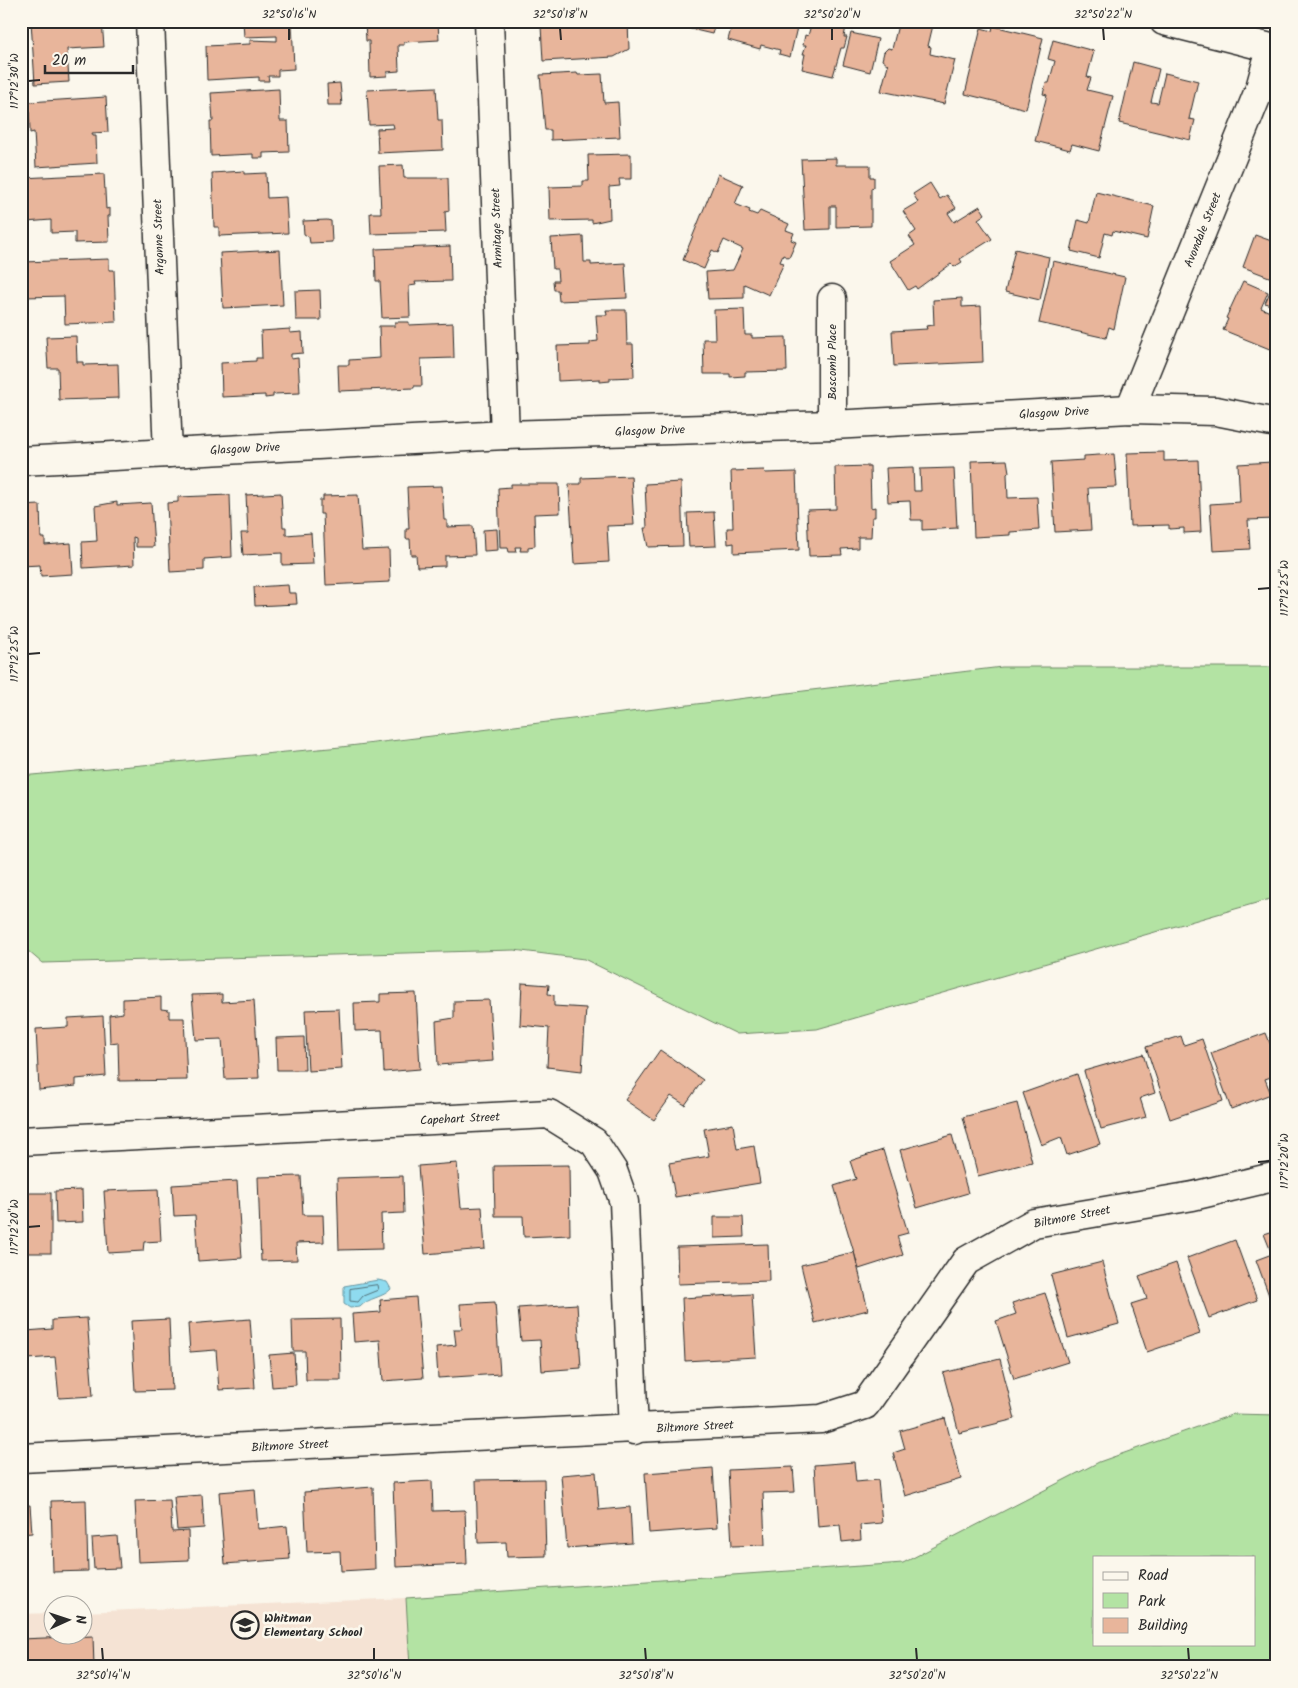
<svg xmlns="http://www.w3.org/2000/svg" width="1298" height="1688" viewBox="0 0 1298 1688" font-family="Kalam,sans-serif">
<style>
.built{fill:#f5e3d4}
.green{fill:#b3e3a3;stroke:#6f8767;fill-rule:evenodd}
.water{fill:#8fdbef;stroke:#6795a1}
.lines{fill:none;stroke-linecap:round;stroke-linejoin:round}
.shore{stroke:#537179;stroke-width:1}
.building{fill:#e8b59b;stroke:#2b2b2b}
.street-casing{stroke:#2b2b2b;stroke-width:31}
.street{stroke:#fbf7ec;stroke-width:28}
.ticks{fill:none;stroke:#2b2b2b;stroke-width:2}
.labels{text-anchor:middle;dominant-baseline:central;stroke-width:5;stroke-linejoin:round;paint-order:stroke}
.street-label{font-size:12px;fill:#2b2b2b;stroke:#fbf7ec}
.poi-label{font-size:12px;font-weight:bold;fill:#2b2b2b;stroke:#fbf7ec;text-anchor:start}
.neatline{fill:none;stroke:#2b2b2b;stroke-width:2}
.ticks-label{font-size:12px;text-anchor:middle;fill:#2b2b2b}
</style>
<rect width="100%" height="100%" fill="#fbf7ec"/>
<filter id="ink" filterUnits="userSpaceOnUse"><feTurbulence type="fractalNoise" baseFrequency=".02" numOctaves="2"/><feDisplacementMap in="SourceGraphic" scale="10" xChannelSelector="R" yChannelSelector="G"/><feConvolveMatrix kernelMatrix="1 2 1 2 8 2 1 2 1" color-interpolation-filters="sRGB"/></filter>
<g filter="url(#ink)">
<path class="built" d="M406,1598L410,1667H21V1614L52,1613V1636H82L83,1612Z"/>
<g class="green">
<path d="M1002,667H1277V897L817,1029L737,1034L584,959L514,950L42,963L21,945V776L341,747Z"/>
<path d="M1234,1414L1277,1415V1667H410L406,1598L903,1563L1099,1462ZM1094,1557H1254V1644H1094Z"/>
</g>
<path class="water" d="M378,1280L387,1282L391,1289C383,1298 369,1297 360,1307L350,1308L344,1304V1286Z"/>
<g class="lines">
<path class="shore" d="M377,1285L378,1290L363,1296L358,1302L350,1301V1289Z"/>
</g>
<g class="building">
<path d="M31,21H102L104,47L67,49L69,82L35,84Z"/>
<path d="M243,21H292L294,69L278,70V76H268L269,81H259V77L207,80L206,46L250,44V40L277,41V36L244,37Z"/>
<path d="M365,21H438L439,40L404,42V45H398L399,71L387,72V76L370,77L369,41H366Z"/>
<path d="M628,21L629,49L614,57L543,61L541,26L576,24V22Z"/>
<path d="M657,21H716L712,34Z"/>
<path d="M733,21H789L798,23L790,57L779,54L780,50L761,45L760,49L728,40Z"/>
<path d="M812,21H847L844,37H847L844,48H841L833,76L802,69L805,54H803L806,45H803L805,35L808,36Z"/>
<path d="M899,21H934L928,46L931,47L930,54L955,60L944,104L881,91L888,65L882,60L884,52L888,48L892,49Z"/>
<path d="M993,26L1043,38L1026,109L965,94L981,28L992,31Z"/>
<path d="M851,33L878,39L870,72L843,65Z"/>
<path d="M1053,40L1094,51L1087,77L1091,78L1087,90L1113,96L1099,151L1072,144L1070,150L1035,141L1047,95L1043,94L1046,83H1049L1055,61L1048,59Z"/>
<path d="M1133,62L1159,69L1151,102L1158,103L1165,73L1198,81L1189,119L1195,120L1190,140L1119,123Z"/>
<path d="M577,73L578,75L602,74L604,103L618,102L620,137L551,140V130H545L540,75Z"/>
<path d="M340,83L342,105H328L327,84Z"/>
<path d="M436,87L438,120H442L443,150L378,153L377,129L394,128L393,124L369,125L367,90Z"/>
<path d="M279,89L280,121H288L289,152L263,153V158H253V154L211,156L210,121H213L211,93Z"/>
<path d="M106,97L108,132L92,133L93,136H96L97,163L36,167L34,132L30,133L29,102Z"/>
<path d="M631,154V179H619L620,186L609,187L610,219L592,223V220L550,221L549,187L583,186V181H589L588,155Z"/>
<path d="M836,158V165H870V177H874V187L871,188V226L836,227V206H830V229L805,230L801,159Z"/>
<path d="M403,165L404,178H448L449,211L445,212L446,232L371,234L370,213H381L379,166Z"/>
<path d="M244,171V174L266,173L267,198L286,197L288,233L219,236V227H214L212,173Z"/>
<path d="M104,174L106,209L110,208V216H108L109,242L75,243V232L51,233V220L26,222V212H23L22,178Z"/>
<path d="M718,174L743,185L735,204L750,210L749,212L757,215L760,211L789,224L786,230L794,233L791,240L796,242L789,258L783,255L780,262L784,263L769,295L744,284V298L708,299L706,272L733,270L743,249L724,240L718,253L712,250L704,269L683,260Z"/>
<path d="M930,183L940,199L947,195L956,208L948,213L954,222L980,206L985,214L978,219L992,239L960,259L962,262L954,267L951,264L917,289L915,286L908,290L890,261L915,245L909,236L916,231L903,211L918,202L913,194Z"/>
<path d="M1096,192L1154,206L1147,239L1113,231L1112,235L1105,233L1099,258L1071,251L1078,220L1089,223Z"/>
<path d="M327,220L331,221L332,242L310,243L309,237L304,234L303,221Z"/>
<path d="M1255,235L1277,243V280L1243,267Z"/>
<path d="M583,236L584,262H591V265L625,263L627,298L559,301L558,290H554L553,281H558L557,269H553L551,238Z"/>
<path d="M450,246L451,281L415,282L416,285L409,286L410,317L382,318L380,281H376L375,249Z"/>
<path d="M1015,249L1049,257L1040,300L1005,292Z"/>
<path d="M280,250L283,305L223,308L220,253Z"/>
<path d="M109,259V270H114L116,322L65,324L64,296L25,297L23,262Z"/>
<path d="M1053,261L1125,277L1114,329L1109,327L1106,338L1039,323Z"/>
<path d="M1243,281L1268,292L1261,308L1277,315V352L1223,330L1228,319L1226,318Z"/>
<path d="M320,290L321,320H296L295,291Z"/>
<path d="M1270,292L1277,294V308L1265,303Z"/>
<path d="M962,298V307L981,306L983,362L894,366L892,331L927,329L926,326L934,325L933,300Z"/>
<path d="M744,309L745,335H752V338L786,337L787,371L745,372V376L730,377V374H704L703,339H715L714,310Z"/>
<path d="M606,310H626L627,344H633L634,377L610,378V381L600,382V379L558,381L557,346L590,345V342L598,341L596,315H607Z"/>
<path d="M395,322H409V325L453,323L454,358L421,359L422,386H414V388L339,391L338,365H349V360L380,358L379,326H395Z"/>
<path d="M290,329V333L302,332L303,353L291,354V359L298,358L300,393L273,394V397L265,398V395L222,397L221,363L256,361V358H262L261,331Z"/>
<path d="M76,336L77,362H83V365L118,364L119,398L59,400L58,368H48L46,337Z"/>
<path d="M1164,452V461L1198,460L1201,532L1184,533V528L1169,529V525L1130,526L1127,453Z"/>
<path d="M1114,454L1117,487L1088,488L1091,530L1055,532L1051,462L1084,460V456Z"/>
<path d="M1007,460L1009,472L1007,474L1008,498L1037,497L1039,530L1010,532V535L974,537L971,461Z"/>
<path d="M1272,462L1274,501H1277L1275,519L1248,520L1250,549L1213,551L1210,504L1240,502L1238,464Z"/>
<path d="M870,466L871,508L875,507V517H872L871,537H858V548L841,549L842,555L809,556L807,510L836,509L835,467Z"/>
<path d="M913,467L914,491H921L920,469L954,468L957,528L922,530V520H911L910,501L888,502L886,468Z"/>
<path d="M764,470L765,473L796,472L799,550L734,553V543L728,544L727,528H733L731,471Z"/>
<path d="M631,476L634,525L607,526L609,562L574,564L569,484H581V478Z"/>
<path d="M681,482L683,546L648,547L644,528H647L645,484Z"/>
<path d="M511,484H559L560,513L534,514L535,546L528,547V551H520L521,547H515L516,552H509L508,548H500L498,488L511,487Z"/>
<path d="M442,486L444,520H447V527L473,526L475,555L445,556V566L417,567L416,555H411L410,539H406V529H409L407,487Z"/>
<path d="M281,493L283,527H286V535L311,533L313,564L282,565V553L243,555L241,533H248L246,495Z"/>
<path d="M230,495L232,557L204,559V570L170,572L167,503L178,502V497Z"/>
<path d="M358,495L362,550L389,549L390,582L326,585L323,514H320V500H323V496Z"/>
<path d="M117,502V505L151,503L154,547H136V538L133,537L134,565L83,568L82,542L97,541L95,506Z"/>
<path d="M40,505L41,538H45V545L71,543L73,574L41,576L40,565L21,566V506Z"/>
<path d="M714,512L716,546L689,547L687,513Z"/>
<path d="M497,529L498,550L484,551L483,530Z"/>
<path d="M288,585L289,593H296L297,604L255,606L254,587Z"/>
<path d="M522,983L549,985L548,994L554,995V1006L586,1008L582,1071L547,1067L549,1028L520,1025Z"/>
<path d="M416,993L420,1069L384,1072L382,1030L355,1031L354,1003L380,1002V994Z"/>
<path d="M222,994V1002L254,1000L259,1078L225,1079L222,1039L196,1040L192,995Z"/>
<path d="M161,997V1009L169,1010V1018H184L187,1080L119,1081L118,1042L110,1043L109,1015L123,1013V999Z"/>
<path d="M489,1000L493,1061L438,1065L436,1021L454,1018V1001Z"/>
<path d="M339,1009L342,1069L308,1071L305,1010Z"/>
<path d="M103,1016L106,1076L76,1079V1086L39,1090L36,1029L68,1027V1018Z"/>
<path d="M1266,1033L1277,1061V1075L1265,1079L1271,1094L1231,1109L1211,1053Z"/>
<path d="M1181,1036L1184,1045L1202,1039L1223,1101L1170,1119L1146,1047Z"/>
<path d="M304,1037L305,1070H277L276,1038Z"/>
<path d="M660,1050L703,1080L685,1105L671,1096L654,1120L625,1100Z"/>
<path d="M1143,1054L1155,1093L1140,1098L1146,1117L1101,1129L1084,1071Z"/>
<path d="M1077,1074L1100,1144L1067,1155L1061,1137L1041,1145L1023,1093Z"/>
<path d="M1017,1103L1032,1162L978,1176L963,1117Z"/>
<path d="M733,1124L737,1149L754,1146L760,1183L675,1197L669,1163L709,1156L704,1129Z"/>
<path d="M952,1135L968,1193L917,1208L900,1150Z"/>
<path d="M883,1150L908,1233L897,1236L903,1255L859,1269L834,1186L856,1179L850,1161Z"/>
<path d="M457,1163L461,1208L482,1207L485,1249L425,1254L418,1166Z"/>
<path d="M569,1165L570,1235L524,1237L523,1216H495L494,1166Z"/>
<path d="M301,1176L303,1215H323L324,1242L296,1243L297,1260L261,1261L258,1177Z"/>
<path d="M403,1176L404,1213L381,1214L382,1249L339,1250L337,1178Z"/>
<path d="M237,1181L242,1258L198,1261L195,1215L174,1216L172,1185Z"/>
<path d="M158,1189L161,1241L144,1242L143,1251L108,1253L104,1191Z"/>
<path d="M82,1190L83,1222L56,1223L55,1191Z"/>
<rect x="21" y="1193" width="30" height="60"/>
<path d="M714,1217H743L744,1237L714,1238Z"/>
<path d="M1277,1230V1308L1274,1309L1256,1260L1272,1254L1264,1234Z"/>
<path d="M1235,1240L1257,1300L1209,1318L1187,1258Z"/>
<path d="M768,1244L769,1281L678,1284L677,1247Z"/>
<path d="M854,1252L868,1310L815,1323L801,1265Z"/>
<path d="M1102,1262L1119,1324L1068,1338L1051,1275Z"/>
<path d="M1176,1263L1200,1334L1147,1352L1131,1304L1147,1299L1139,1276Z"/>
<path d="M1045,1293L1068,1362L1014,1379L996,1321L1016,1314L1012,1303Z"/>
<path d="M752,1294L756,1357L685,1361L682,1298Z"/>
<path d="M416,1297L423,1378L383,1381L380,1340L354,1342L352,1314L381,1312L380,1300Z"/>
<path d="M495,1302L500,1374L438,1378L436,1347L456,1345L454,1329H462L460,1304Z"/>
<path d="M577,1304L581,1368L542,1371L540,1340L521,1341L518,1308Z"/>
<path d="M87,1318L93,1396L59,1398L55,1357L28,1359L26,1331L52,1329V1320Z"/>
<path d="M169,1319L172,1390L135,1391L131,1321Z"/>
<path d="M250,1319L255,1388L219,1390L216,1350L190,1352L188,1324Z"/>
<path d="M340,1319L341,1380H306L305,1351H293L292,1320Z"/>
<path d="M294,1353L296,1385L272,1387L269,1355Z"/>
<path d="M1000,1359L1015,1419L959,1433L943,1373Z"/>
<path d="M945,1418L961,1479L905,1496L893,1453L905,1449L900,1431Z"/>
<path d="M854,1462L856,1482L878,1480L882,1523L860,1525L861,1540L842,1542L840,1525L818,1527L814,1465Z"/>
<path d="M793,1467L795,1492L763,1493L765,1545L732,1546L728,1470Z"/>
<path d="M713,1468L717,1528L649,1533L645,1473Z"/>
<path d="M596,1472L599,1510L630,1507L632,1543L567,1548L561,1475Z"/>
<path d="M544,1479L546,1556L507,1557L506,1542L478,1543L476,1480Z"/>
<path d="M432,1481L433,1511L465,1510L467,1564L396,1567L393,1483Z"/>
<path d="M373,1487L375,1569L341,1571L340,1551L307,1552L304,1492Z"/>
<path d="M255,1489L258,1529L287,1526L290,1559L225,1564L219,1492Z"/>
<path d="M202,1495L204,1528L177,1530L174,1497Z"/>
<path d="M86,1500L88,1571L53,1572L51,1501Z"/>
<path d="M170,1500L172,1532L188,1531L189,1560L138,1562L135,1501Z"/>
<path d="M30,1505L32,1533L21,1534V1506Z"/>
<path d="M117,1536L120,1568L94,1569L92,1538Z"/>
<path d="M93,1636L94,1667H21V1639Z"/>
</g>
<g class="lines">
<g class="street-casing">
<g id="street">
<path d="M150,21L168,453"/>
<path d="M489,21L505,435"/>
<path d="M1164,21L1271,48H1277"/>
<path d="M832,299V425"/>
<path d="M1130,409L1260,88L1271,48"/>
<path d="M21,461L505,435L832,425L1130,409L1216,411L1277,423"/>
<path d="M21,1141L549,1114L594,1142L613,1171L624,1202L634,1430"/>
<path d="M21,1458L821,1419L865,1405L966,1261L1034,1223L1193,1196L1277,1176"/>
</g>
</g>
<use href="#street" class="street"/>
</g>
</g>
<path class="ticks" d="M289,28V40M560,28L561,40M832,28V40M1103,28L1104,40M28,81L40,80M1258,589L1270,588M28,654L40,653M1258,1162L1270,1161M28,1227L40,1226M102,1648L103,1660M374,1648V1660M645,1648L646,1660M916,1648L917,1660M1188,1648L1189,1660"/>
<defs>
<g id="school-ring" transform="scale(1.4375)"><circle r="9.5" fill="#fbf7ec" stroke="#2b2b2b" stroke-width="1.5"/><path d="M0-5L7-2L0 1L-7-2ZM-4 1L0 2.5L4 1V4Q0 6-4 4Z" fill="#2b2b2b"/></g>
</defs>
<g fill-rule="evenodd">
<use href="#school-ring" x="245" y="1625"/>
</g>
<g class="labels">
<g class="street-label">
<text transform="translate(497 228) rotate(-92)">Armitage Street</text>
<text transform="translate(1203 230) rotate(-68)">Avondale Street</text>
<text transform="translate(159 237) rotate(-92)">Argonne Street</text>
<text transform="translate(832 362) rotate(-90)">Bascomb Place</text>
<text transform="translate(1054 413) rotate(-3)">Glasgow Drive</text>
<text transform="translate(650 431) rotate(-2)">Glasgow Drive</text>
<text transform="translate(245 449) rotate(-3)">Glasgow Drive</text>
<text transform="translate(460 1119) rotate(-3)">Capehart Street</text>
<text transform="translate(1072 1217) rotate(-11)">Biltmore Street</text>
<text transform="translate(695 1427) rotate(-3)">Biltmore Street</text>
<text transform="translate(290 1446) rotate(-3)">Biltmore Street</text>
</g>
<g class="poi-label">
<text x="264" y="1618">Whitman<tspan x="264" dy="14">Elementary School</tspan></text>
</g>
</g>
<rect width="1298" height="1688" fill="none" stroke="#fbf7ec" stroke-width="55"/>
<rect x="1093" y="1556" width="162" height="90" fill="#fbf7ec" stroke="#a8a59f"/>
<rect x="1103" y="1572" width="25" height="8" fill="#fbf7ec" stroke="#a8a59f"/>
<text x="1138" y="1580" font-size="15" fill="#2b2b2b">Road</text>
<rect x="1103" y="1593" width="25" height="15" fill="#b3e3a3" stroke="#a8a59f"/>
<text x="1138" y="1606" font-size="15" fill="#2b2b2b">Park</text>
<rect x="1103" y="1618" width="25" height="15" fill="#e8b59b" stroke="#a8a59f"/>
<text x="1138" y="1630" font-size="15" fill="#2b2b2b">Building</text>
<g transform="translate(68 1620) rotate(87)"><circle r="24" fill="#fbf7ec" stroke="#a8a59f"/>
<path d="M0-4L9 19L0 12L-9 19Z" fill="#2b2b2b"/>
<text y="-8" font-size="14" font-weight="bold" text-anchor="middle" fill="#2b2b2b">N</text>
</g>
<path d="M45 65v8h88v-8" fill="none" stroke="#2b2b2b" stroke-width="2.5"/>
<text x="52" y="65" font-size="15" fill="#2b2b2b" stroke="#fbf7ec" stroke-width="4" paint-order="stroke">20 m</text>
<rect x="28" y="28" width="1242" height="1632" class="neatline"/>
<g class="ticks-label">
<text x="289" y="18">32°50'16"N</text>
<text x="560" y="18">32°50'18"N</text>
<text x="832" y="18">32°50'20"N</text>
<text x="1103" y="18">32°50'22"N</text>
<text transform="translate(14 81) rotate(-90)" y="4">117°12'30"W</text>
<text transform="translate(1284 588) rotate(-90)" y="4">117°12'25"W</text>
<text transform="translate(14 654) rotate(-90)" y="4">117°12'25"W</text>
<text transform="translate(1284 1161) rotate(-90)" y="4">117°12'20"W</text>
<text transform="translate(14 1227) rotate(-90)" y="4">117°12'20"W</text>
<text x="103" y="1679">32°50'14"N</text>
<text x="374" y="1679">32°50'16"N</text>
<text x="646" y="1679">32°50'18"N</text>
<text x="917" y="1679">32°50'20"N</text>
<text x="1189" y="1679">32°50'22"N</text>
</g>
</svg>
